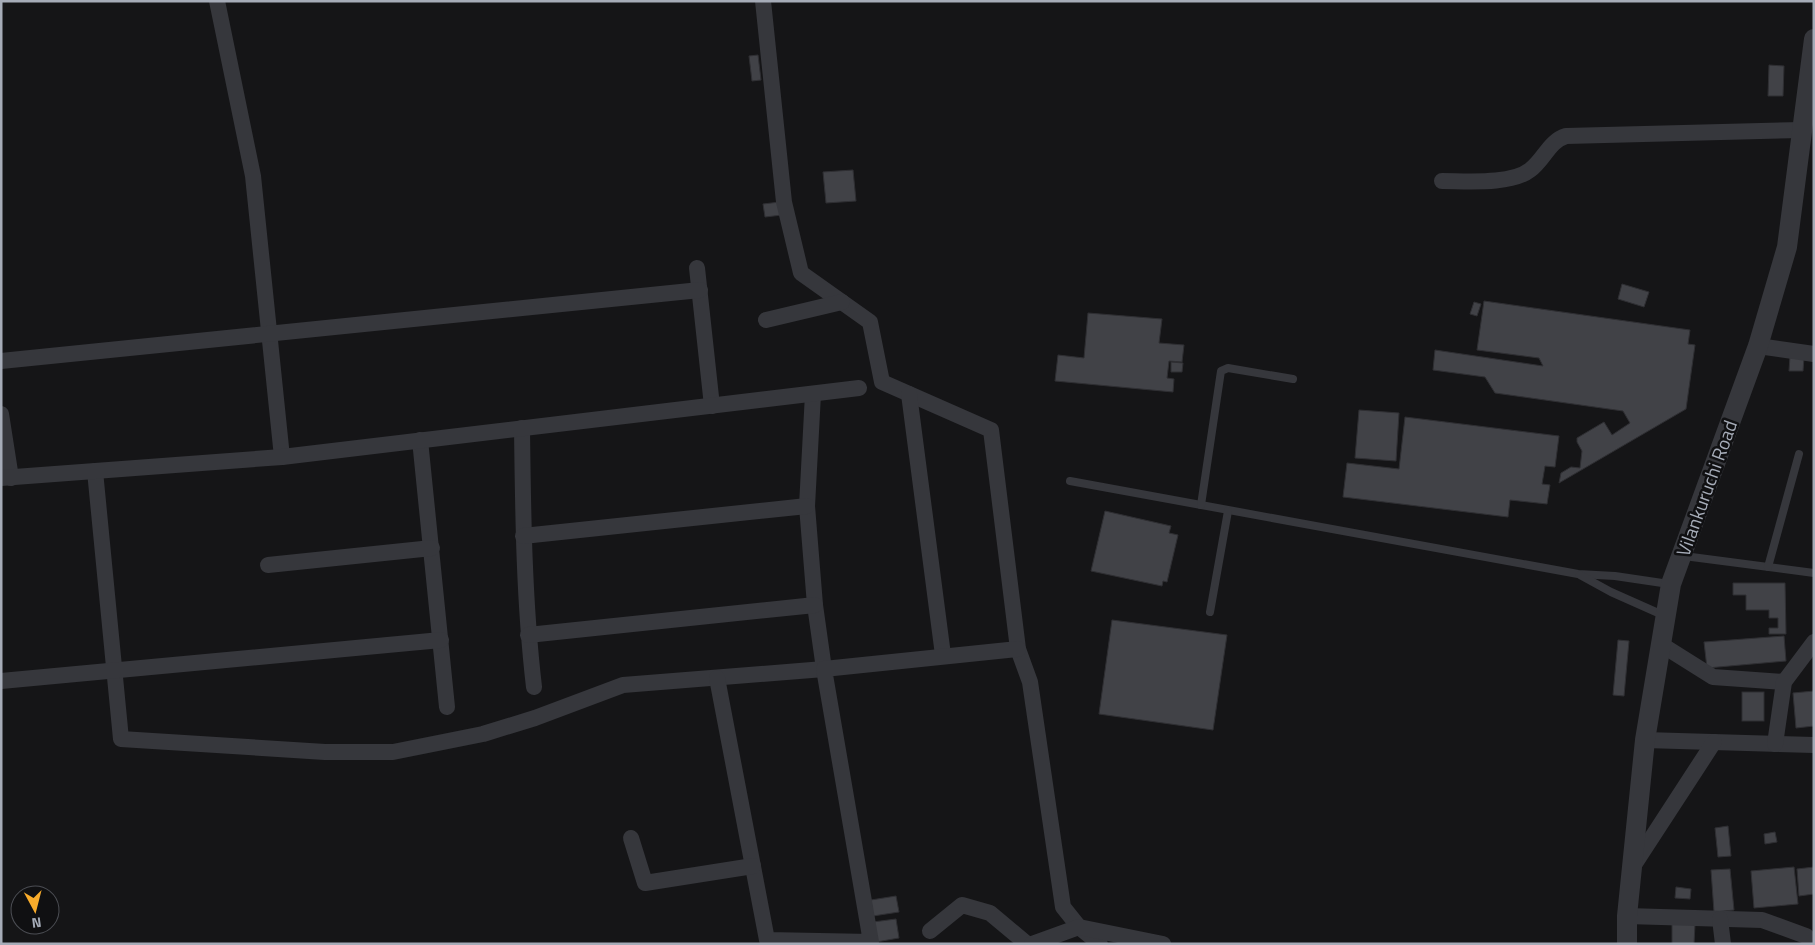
<svg xmlns="http://www.w3.org/2000/svg" width="1815" height="945" viewBox="0 0 1815 945" font-family="'Titillium Web',sans-serif">
<style>
.building{fill:#414247;stroke:#2f2f33}
.lines{fill:none;stroke-linecap:round;stroke-linejoin:round}
.service{stroke:#36373c;stroke-width:8}
.minor{stroke:#36373c;stroke-width:16}
.tertiary{stroke:#36373c;stroke-width:20}
.labels{text-anchor:middle;dominant-baseline:central;stroke-width:5;stroke-linejoin:round;paint-order:stroke}
.street-label{font-size:19px;fill:#a6acb8;stroke:#101012}
</style>
<rect width="100%" height="100%" fill="#151517"/>
<g class="building">
<path d="M758,55L761,80L752,81L749,56Z"/>
<path d="M1769,65L1784,66L1783,96H1768Z"/>
<path d="M853,170L856,201L826,203L823,172Z"/>
<path d="M780,202L782,215L765,217L763,204Z"/>
<path d="M1622,284L1649,292L1644,307L1618,299Z"/>
<path d="M1484,301L1690,330L1688,344L1695,345L1686,409L1559,483L1561,473L1571,467L1580,468L1582,451L1577,442V438L1604,422L1612,435L1630,423L1623,411L1495,393L1485,377L1433,370L1435,350L1543,366L1539,358L1477,350Z"/>
<path d="M1474,302L1481,304L1477,316L1470,314Z"/>
<path d="M1088,313L1162,319L1159,343L1184,345L1182,362L1169,361L1167,378L1174,379L1173,392L1055,381L1058,355L1084,358Z"/>
<path d="M1790,356L1804,357L1803,371H1789Z"/>
<path d="M1171,362L1183,363L1182,372H1171Z"/>
<path d="M1359,410L1399,413L1396,461L1355,458Z"/>
<path d="M1405,417L1559,436L1555,467L1545,466L1542,484L1550,485L1547,504L1510,500L1508,517L1343,497L1347,463L1399,469Z"/>
<path d="M1105,511L1171,526L1169,533L1178,535L1167,582L1163,581L1162,586L1091,571Z"/>
<path d="M1733,583H1785L1786,634H1769V628H1778V618H1769V610H1746V595H1733Z"/>
<path d="M1112,620L1227,635L1213,730L1099,714Z"/>
<path d="M1784,636L1786,661L1707,668L1704,642Z"/>
<path d="M1618,640L1629,641L1624,696L1613,695Z"/>
<path d="M1814,691V726L1796,728L1793,693Z"/>
<rect x="1742" y="692" width="22" height="29"/>
<path d="M1728,826L1731,856L1718,857L1715,828Z"/>
<path d="M1775,832L1777,842L1765,844L1764,834Z"/>
<path d="M1794,867L1798,904L1754,908L1751,871Z"/>
<path d="M1814,867V894L1799,896L1797,869Z"/>
<path d="M1730,869L1734,910L1714,912L1711,870Z"/>
<path d="M1676,887L1691,889L1690,899L1675,898Z"/>
<path d="M896,896L899,912L873,916L871,900Z"/>
<path d="M896,919L899,938L876,942L873,922Z"/>
<path d="M1672,923L1695,924L1694,944H1672Z"/>
</g>
<g class="lines">
<g class="service">
<path d="M1070,481L1578,574L1615,576L1669,584"/>
<path d="M1201,505L1221,371L1228,368L1293,379"/>
<path d="M1684,556L1814,573"/>
<path d="M1768,567L1799,454"/>
<path d="M1580,575L1611,592L1665,616"/>
<path d="M1210,612L1228,511"/>
</g>
<g class="minor">
<path d="M217,1L253,176L282,457"/>
<path d="M763,1L784,202L801,273L870,322L882,382L991,430L1018,649L1030,682L1063,907L1079,927L1100,944"/>
<path d="M1442,181C1466,181 1511,185 1530,170C1544,160 1549,141 1566,136L1802,130"/>
<path d="M697,268L712,406"/>
<path d="M766,320L842,302"/>
<path d="M1758,346L1814,354"/>
<path d="M1,361L700,290"/>
<path d="M909,394L943,655"/>
<path d="M1,414L11,478"/>
<path d="M522,428C523,515 524,601 534,687"/>
<path d="M420,440L447,707"/>
<path d="M95,471L121,739L325,752H393L483,734L535,718L623,685L824,669L815,605L807,506L813,394"/>
<path d="M1,478L282,457L859,388"/>
<path d="M523,536L807,506"/>
<path d="M268,565L432,548"/>
<path d="M528,635L815,605"/>
<path d="M1662,645L1713,677L1784,682"/>
<path d="M717,678L767,940L871,942L824,669L1018,649"/>
<path d="M1,681L441,640"/>
<path d="M1645,740L1814,745"/>
<path d="M1775,744L1784,682L1814,642"/>
<path d="M631,838L645,883L753,866"/>
<path d="M1632,868L1714,742"/>
<path d="M1627,916L1762,920L1806,936L1814,944"/>
<path d="M1720,919L1723,944"/>
<path d="M930,931L962,905L990,913L1027,944"/>
<path d="M1032,944L1079,927L1163,944"/>
</g>
<path class="tertiary" d="M1627,944V916L1645,740L1671,584L1758,346L1787,247L1814,39"/>
</g>
<g class="labels">
<g class="street-label">
<text transform="translate(1706 488) rotate(-70)">Vilankuruchi Road</text>
</g>
</g>
<rect width="1815" height="945" fill="none" stroke="#a6acb8" stroke-width="5"/>
<g transform="translate(35 910) rotate(173)"><circle r="24" fill="#101012" stroke="#4c4e54"/>
<path d="M0-4L9 19L0 12L-9 19Z" fill="#f9ac2b"/>
<text y="-8" font-size="14" font-weight="bold" text-anchor="middle" fill="#a6acb8">N</text>
</g>
</svg>
